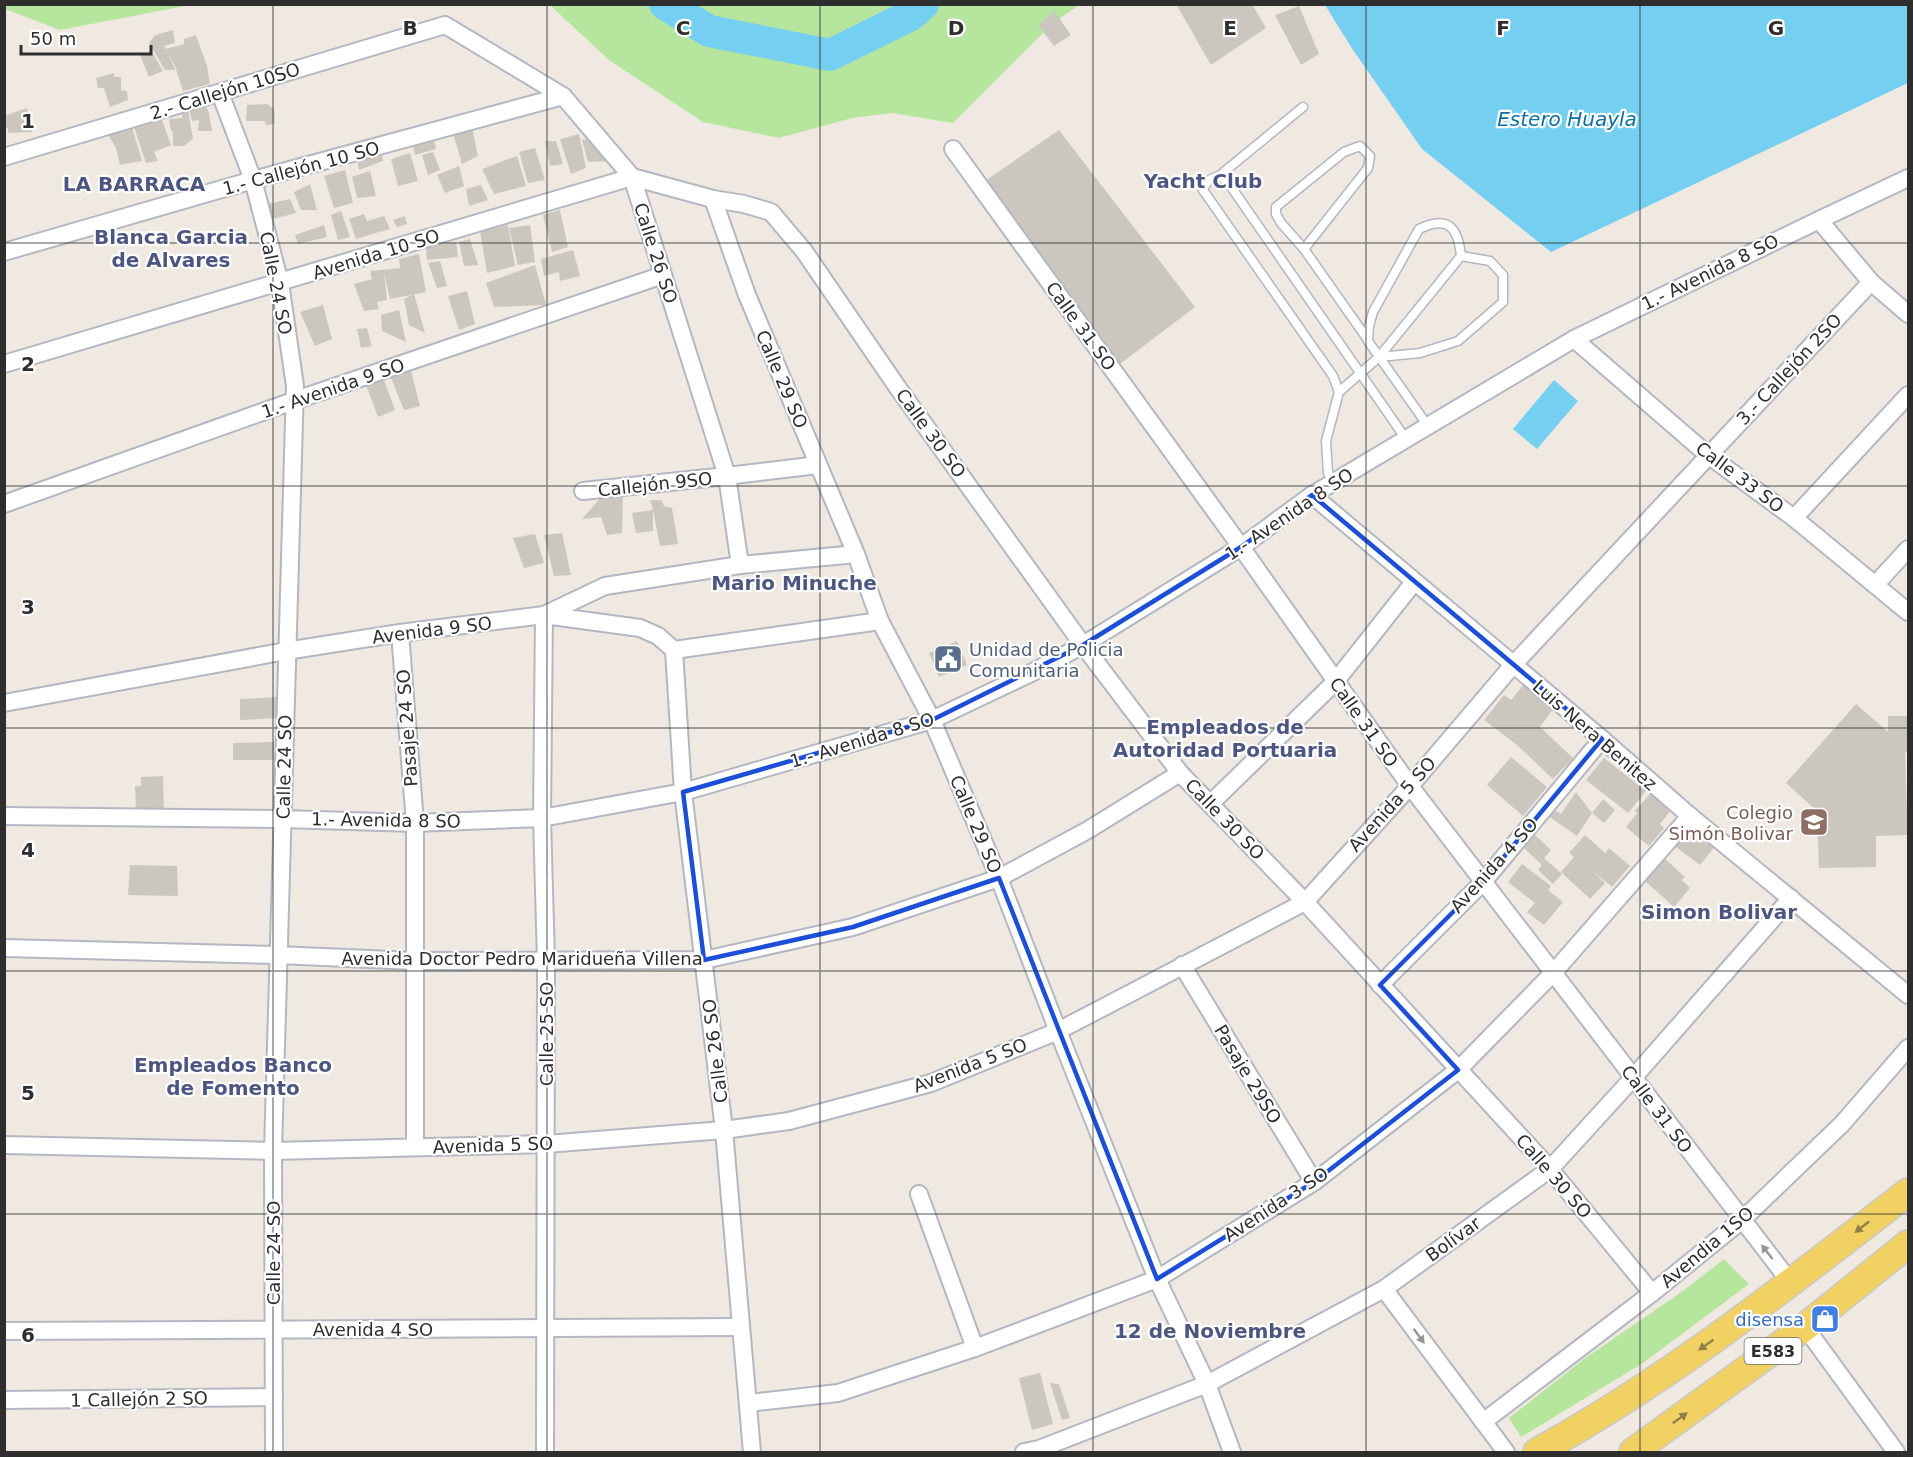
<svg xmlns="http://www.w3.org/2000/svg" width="1913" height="1457" viewBox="0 0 1913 1457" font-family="'DejaVu Sans',sans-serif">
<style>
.green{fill:#b6e59e}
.water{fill:#75cff0}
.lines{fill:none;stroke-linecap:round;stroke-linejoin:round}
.river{stroke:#75cff0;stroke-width:32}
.building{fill:#cbc7bf}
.lane-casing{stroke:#b4b7c1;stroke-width:11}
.street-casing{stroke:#b4b7c1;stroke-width:20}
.primary-casing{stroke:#c9c9c9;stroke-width:30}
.lane{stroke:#fff;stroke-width:8}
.street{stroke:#fff;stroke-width:16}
.primary{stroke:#f2d163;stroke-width:27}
.oneway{fill:#908048}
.oneway2{fill:#969696}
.marked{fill:none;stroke:#1d4ed8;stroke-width:4.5;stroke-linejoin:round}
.grid{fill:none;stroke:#2e2e2e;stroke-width:1.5;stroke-opacity:0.55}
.labels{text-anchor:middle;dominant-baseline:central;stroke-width:4.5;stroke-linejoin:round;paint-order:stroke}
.shield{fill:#fff;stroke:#6d6d6d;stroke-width:1.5}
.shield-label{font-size:16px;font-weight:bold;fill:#2e2e2e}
.street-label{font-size:18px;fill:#2e2e2e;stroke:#fff}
.service-label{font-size:18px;fill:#4e5e75;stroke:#fff;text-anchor:start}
.education-label{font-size:18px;fill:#785e54;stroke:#fff;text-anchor:end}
.shop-label{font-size:18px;fill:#366cbe;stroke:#fff;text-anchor:end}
.water-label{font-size:20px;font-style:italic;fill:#0d6fa3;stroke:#fff}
.neighbourhood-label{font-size:20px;font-weight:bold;fill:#4d5680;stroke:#fff}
.grid-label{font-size:20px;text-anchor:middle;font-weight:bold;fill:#2e2e2e;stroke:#fff;stroke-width:4.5;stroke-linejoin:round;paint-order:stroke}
</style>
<rect width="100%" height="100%" fill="#efe9e1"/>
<g class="green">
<path d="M4,5L5,4L190,5L60,30L5,9Z"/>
<path d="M550,5H1079L1052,24L953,123L892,113L852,118L779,138L703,122L609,60Z"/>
<path d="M1724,1259L1749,1284L1643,1363L1521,1437L1509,1418L1584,1359L1683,1291Z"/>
</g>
<g class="water">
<path d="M1325,5H1908V83L1551,252L1422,149L1353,50Z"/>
<path d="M1554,380L1578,401L1537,449L1513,429Z"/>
</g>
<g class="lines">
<path class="river" d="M665,4L709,31L830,55L911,15L923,4"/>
</g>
<g class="building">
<path d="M1176,4H1252L1266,28L1211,65Z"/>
<path d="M1299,6L1319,54L1301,65L1275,15Z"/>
<path d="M1054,11L1071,35L1054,46L1038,25Z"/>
<path d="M173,30L175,43L164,46L166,49L184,44V39L196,35L207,66L210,84L183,91L176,69L168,53L175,70H165L149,43L155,35Z"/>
<path d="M152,52L163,71L149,77L140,55Z"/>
<path d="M114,73V77H121V90L127,91L128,100L110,107L104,88H98L96,78Z"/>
<path d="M205,104L209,113L212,131H198L199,120L192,121L189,109Z"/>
<path d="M267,104L274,109L275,124L266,125L265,121H246L247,105Z"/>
<path d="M27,108L33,132L8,133V128H4V116Z"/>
<path d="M188,110L193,139L184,146H173V132L171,131L169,119L182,118L183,111Z"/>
<path d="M160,114L171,145L154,152L158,161L146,163L133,124Z"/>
<path d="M131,124L142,161L120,165L116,148L107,133Z"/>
<path d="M472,127L478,156L462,164L453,133Z"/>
<path d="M1059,130L1195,307L1120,364L979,185Z"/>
<path d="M432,132L436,149L415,155L411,137Z"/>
<path d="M579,134L586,168L571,174L560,139Z"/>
<path d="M598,137L612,161L588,162L582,140Z"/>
<path d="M545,141H556L563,164L550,166Z"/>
<path d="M381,146L383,161L359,170L356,155Z"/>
<path d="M535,148L545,180L528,183L519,152Z"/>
<path d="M433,152L440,170L428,175L422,155Z"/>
<path d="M410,153L418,181L398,186L391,159Z"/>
<path d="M517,156L526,186L494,194L482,169Z"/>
<path d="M459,166L464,186L445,193L437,175Z"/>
<path d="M345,170L353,203L334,208L324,176Z"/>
<path d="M370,171L376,196L357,198L352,177Z"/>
<path d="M310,184L317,210H301L294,192Z"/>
<path d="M481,185L488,200L469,206L466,189Z"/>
<path d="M290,199L296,213L273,219L268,204Z"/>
<path d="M560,210L568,247L552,252L543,215Z"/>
<path d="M341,211L350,237L338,240L331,215Z"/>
<path d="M364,214L367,221L384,216L390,229L356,239L349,219Z"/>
<path d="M405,216L407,224L397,227L393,220Z"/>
<path d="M324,225L327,237L298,244L295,235Z"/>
<path d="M508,225L515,266L487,273L480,231Z"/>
<path d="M530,225L535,262L518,265L509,228Z"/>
<path d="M470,239L478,265L464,266L459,242Z"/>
<path d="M456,242L458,257L427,260L426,246Z"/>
<path d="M573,250L580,276L560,281L559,272L544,276L541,259Z"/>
<path d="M419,254L426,292L390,299L384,273L387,300L377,302L379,309L364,311L354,284L372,279L370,271L400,268L399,259Z"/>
<path d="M440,261L447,286L437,288L428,263Z"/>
<path d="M535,265L546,305L494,307L486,283Z"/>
<path d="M467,291L475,324L459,330L448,296Z"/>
<path d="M414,294L425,333L409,325L404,299Z"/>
<path d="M323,305L332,339L315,346L300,312Z"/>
<path d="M399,310L406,342L382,331L381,315Z"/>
<path d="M367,328L372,346L361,348L357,329Z"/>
<path d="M411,371L420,406L404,410L391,378Z"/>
<path d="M384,380L395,410L378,417L366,385Z"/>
<path d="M623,493L622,533L607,535L601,517L582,519L604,494Z"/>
<path d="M650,500H661L664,506L672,508L678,544L660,546L653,510V531L636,533L632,513L653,510Z"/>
<path d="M562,533L571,575L554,576L544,535Z"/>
<path d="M535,534L544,563L524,568L513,538Z"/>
<path d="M957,641L967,665L939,677L929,653Z"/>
<path d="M1524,684L1554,708L1540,727L1573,758L1553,779L1517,745L1484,720L1504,695L1511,700Z"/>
<path d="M277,697L278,718L240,720V699Z"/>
<path d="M1856,704L1888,732V716H1908V752H1905L1908,835L1876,836V867L1819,868L1817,811L1786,783Z"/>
<path d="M274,742L275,760H233V743Z"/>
<path d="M1511,757L1547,787L1523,816L1487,785Z"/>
<path d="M1604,758L1646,791L1628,813L1586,780Z"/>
<path d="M163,776L164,812H136L135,786H141V777Z"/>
<path d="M1576,792L1592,813L1603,799L1615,810L1604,823L1592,813L1577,836L1548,816L1553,809L1561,814Z"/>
<path d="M1651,793L1671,810L1660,824L1664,828L1649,846L1626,827L1638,812H1634Z"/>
<path d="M1692,826L1716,845L1700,865L1676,847Z"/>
<path d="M1535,835L1551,850L1544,858L1562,874L1553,884L1538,870L1542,865L1524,848Z"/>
<path d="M1585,835L1605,853L1609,848L1630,866L1612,887L1593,871L1605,883L1590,899L1561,872L1574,857L1569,853Z"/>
<path d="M1664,858L1685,877L1682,880L1690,888L1674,907L1644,880Z"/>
<path d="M1522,864L1551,886L1548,890L1563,902L1544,925L1527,912L1535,903L1508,882Z"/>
<path d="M130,865L177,866L178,896L128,895Z"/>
<path d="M1040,1373L1053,1424L1032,1430L1019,1378Z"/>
<path d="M1050,1383L1059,1384L1070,1418L1062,1420Z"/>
</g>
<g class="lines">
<g class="lane-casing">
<g id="lane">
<path d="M1219,176L1303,107"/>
<path d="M1304,249L1368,168L1370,156L1360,146L1344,152L1276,207V214L1281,223L1304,249L1368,340"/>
<path d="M1379,357L1420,353L1458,341L1503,302V275L1490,261L1461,256"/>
<path d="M1339,392L1379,357L1461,256C1458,227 1448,215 1419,229L1373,312L1369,326L1368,341L1428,426"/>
<path d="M1333,483L1328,473L1326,441L1339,392L1333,376L1203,190C1206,182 1210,178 1219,176L1227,181L1406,439"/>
</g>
</g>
<g class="street-casing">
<g id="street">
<path d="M220,93L253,180L280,283L295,386L273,1151L274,1452"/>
<path d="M953,149L1241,547L1410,786L1791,1283"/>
<path d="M4,157L445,25L563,96L632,177L727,476L740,565"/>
<path d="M713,199L747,295L856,554L880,621L932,720L999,878L1058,1031L1157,1279L1207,1384L1232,1452"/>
<path d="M1819,220L1871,282L1908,314"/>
<path d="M4,252L253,180L563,96"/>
<path d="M1574,339L1708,455L1794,518L1908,612"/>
<path d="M4,364L632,177L713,199L744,204L771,212L804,251L898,388L1083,645L1180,773L1305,902L1550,1169L1652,1293"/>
<path d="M583,491L727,476L818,465"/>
<path d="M1312,495L1602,739L1690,816L1908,995"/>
<path d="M4,504L293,401L663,275"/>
<path d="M1794,518L1908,395"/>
<path d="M1875,585L1908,549"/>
<path d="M400,633L415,823V1147"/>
<path d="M674,650L683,792L724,1130L752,1452"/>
<path d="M4,703L286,651L400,633L544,615L605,586L740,565L856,554"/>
<path d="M1210,804L1335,682L1414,582"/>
<path d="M4,816L283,819L415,823L542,818L683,792L932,720L1031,673L1083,645L1241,547L1312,495L1574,339L1819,220L1908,178"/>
<path d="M4,948L277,955L415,961L704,960L853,927L999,878L1088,830L1180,773"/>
<path d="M1182,965L1314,1182"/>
<path d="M1380,985L1483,882L1602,739"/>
<path d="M4,1145L273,1151L546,1144L724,1130L789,1121L931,1083L1058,1031L1305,902L1410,786L1513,665L1871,282"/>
<path d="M919,1194L975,1348"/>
<path d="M1384,1289L1506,1452"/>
<path d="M1805,1327L1896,1452"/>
<path d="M4,1331L741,1327"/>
<path d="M4,1400L274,1397"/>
<path d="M748,1403L838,1393L975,1348L1157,1279L1314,1182L1458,1070L1554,972L1690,816"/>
<path d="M1483,1422L1652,1293L1742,1220L1842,1124L1908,1048"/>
<path d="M545,1452L546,961L542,818L544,615L640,628L658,636L674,650L880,621"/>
<path d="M1024,1452L1039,1449L1207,1384L1384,1289L1550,1169L1633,1078L1791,898"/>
</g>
</g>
<g class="primary-casing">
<g id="primary">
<path d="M1537,1452C1670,1379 1789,1284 1908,1192"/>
<path d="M1633,1452L1805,1327L1908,1244"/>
</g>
</g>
<use href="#lane" class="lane"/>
<use href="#street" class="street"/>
<use href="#primary" class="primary"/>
</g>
<defs><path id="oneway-solid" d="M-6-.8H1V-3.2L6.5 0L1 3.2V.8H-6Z" transform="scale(1.5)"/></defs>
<g class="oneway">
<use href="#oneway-solid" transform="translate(1862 1227) rotate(142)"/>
<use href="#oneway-solid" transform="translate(1706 1345) rotate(145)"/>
<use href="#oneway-solid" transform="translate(1680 1418) rotate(-36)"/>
</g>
<g class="oneway2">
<use href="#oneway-solid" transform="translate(1767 1252) rotate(-128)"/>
<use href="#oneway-solid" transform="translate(1419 1336) rotate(54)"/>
</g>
<path class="marked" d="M1312,495L1602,739L1483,882L1380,985L1458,1070L1314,1182L1157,1279L999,878L853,927L704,960L683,792L932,720L1083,645L1241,547Z"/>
<path class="grid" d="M273,4V1452M547,4V1452M820,4V1452M1093,4V1452M1366,4V1452M1640,4V1452M4,243H1908M4,486H1908M4,728H1908M4,971H1908M4,1214H1908"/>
<defs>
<g id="civic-square" transform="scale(1.5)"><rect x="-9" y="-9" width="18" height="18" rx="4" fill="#5c6f8a" stroke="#fff"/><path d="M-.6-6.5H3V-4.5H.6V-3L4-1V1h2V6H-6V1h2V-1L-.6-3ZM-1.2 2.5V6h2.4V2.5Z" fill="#fff"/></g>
<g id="school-square" transform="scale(1.5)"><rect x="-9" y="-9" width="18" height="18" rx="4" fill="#8d6e63" stroke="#fff"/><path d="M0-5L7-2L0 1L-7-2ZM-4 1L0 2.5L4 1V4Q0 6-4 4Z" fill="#fff"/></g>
<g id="shop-square" transform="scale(1.5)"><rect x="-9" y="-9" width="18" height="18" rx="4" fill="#3f7fe0" stroke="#fff"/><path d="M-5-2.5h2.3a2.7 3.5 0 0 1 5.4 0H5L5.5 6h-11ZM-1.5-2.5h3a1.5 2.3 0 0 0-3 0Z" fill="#fff"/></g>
</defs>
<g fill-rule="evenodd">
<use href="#civic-square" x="948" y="659"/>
<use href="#school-square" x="1814" y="822"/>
<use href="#shop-square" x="1825" y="1319"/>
</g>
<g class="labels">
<rect class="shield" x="1744.5" y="1338" width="57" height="26" rx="4.5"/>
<g class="shield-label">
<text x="1773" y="1351">E583</text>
</g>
<g class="street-label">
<text transform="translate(225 91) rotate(-17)">2.- Callejón 10SO</text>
<text transform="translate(301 168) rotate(-15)">1.- Callejón 10 SO</text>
<text transform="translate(656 253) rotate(72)">Calle 26 SO</text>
<text transform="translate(376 254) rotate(-17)">Avenida 10 SO</text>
<text transform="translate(1710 272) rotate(-26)">1.- Avenida 8 SO</text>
<text transform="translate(276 283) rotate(79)">Calle 24 SO</text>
<text transform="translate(1081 326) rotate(54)">Calle 31 SO</text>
<text transform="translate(1789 369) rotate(-47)">3.- Callejón 2SO</text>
<text transform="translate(782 379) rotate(67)">Calle 29 SO</text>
<text transform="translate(333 388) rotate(-19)">1.- Avenida 9 SO</text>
<text transform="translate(931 433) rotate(54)">Calle 30 SO</text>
<text transform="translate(1740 477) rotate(37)">Calle 33 SO</text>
<text transform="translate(655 484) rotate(-6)">Callejón 9SO</text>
<text transform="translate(1289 514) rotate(-34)">1.- Avenida 8 SO</text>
<text transform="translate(432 630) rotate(-7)">Avenida 9 SO</text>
<text transform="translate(1364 722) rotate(55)">Calle 31 SO</text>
<text transform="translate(407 728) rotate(-94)">Pasaje 24 SO</text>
<text transform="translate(1595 735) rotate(41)">Luis Nera Benitez</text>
<text transform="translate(862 740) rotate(-17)">1.- Avenida 8 SO</text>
<text transform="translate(284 767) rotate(-89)">Calle 24 SO</text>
<text transform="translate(1392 804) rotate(-48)">Avenida 5 SO</text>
<text transform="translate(1225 819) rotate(46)">Calle 30 SO</text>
<text transform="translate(386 820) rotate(1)">1.- Avenida 8 SO</text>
<text transform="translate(976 824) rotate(67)">Calle 29 SO</text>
<text transform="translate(1494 865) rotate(-48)">Avenida 4 SO</text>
<text x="522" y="958">Avenida Doctor Pedro Maridueña Villena</text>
<text transform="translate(546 1034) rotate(-90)">Calle 25 SO</text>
<text transform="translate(715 1051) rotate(-97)">Calle 26 SO</text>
<text transform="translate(970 1065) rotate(-21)">Avenida 5 SO</text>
<text transform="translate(1248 1074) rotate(59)">Pasaje 29SO</text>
<text transform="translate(1657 1109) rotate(53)">Calle 31 SO</text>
<text transform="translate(493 1145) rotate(-2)">Avenida 5 SO</text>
<text transform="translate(1554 1176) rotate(49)">Calle 30 SO</text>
<text transform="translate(1276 1204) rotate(-33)">Avenida 3 SO</text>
<text transform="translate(1453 1239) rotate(-36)">Bolívar</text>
<text transform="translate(1707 1247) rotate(-40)">Avendia 1SO</text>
<text transform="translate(273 1253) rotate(-90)">Calle 24 SO</text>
<text x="373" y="1329">Avenida 4 SO</text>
<text transform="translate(139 1399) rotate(-1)">1 Callejón 2 SO</text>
</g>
<g class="service-label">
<text x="969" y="649">Unidad de Policia<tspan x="969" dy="21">Comunitaria</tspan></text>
</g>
<g class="education-label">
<text x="1793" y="812">Colegio<tspan x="1793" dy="21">Simón Bolivar</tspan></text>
</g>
<g class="shop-label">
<text x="1804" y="1319">disensa</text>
</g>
<g class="water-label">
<text x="1567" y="119">Estero Huayla</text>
</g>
<g class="neighbourhood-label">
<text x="1203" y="181">Yacht Club</text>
<text x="134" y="184">LA BARRACA</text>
<text x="171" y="237">Blanca Garcia<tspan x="171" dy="23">de Alvares</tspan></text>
<text x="794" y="583">Mario Minuche</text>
<text x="1225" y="727">Empleados de<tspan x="1225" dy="23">Autoridad Portuaria</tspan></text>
<text x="1719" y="912">Simon Bolivar</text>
<text x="233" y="1065">Empleados Banco<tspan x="233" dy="23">de Fomento</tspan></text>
<text x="1210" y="1331">12 de Noviembre</text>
</g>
</g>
<g class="grid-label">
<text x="410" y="35">B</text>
<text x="683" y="35">C</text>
<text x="956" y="35">D</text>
<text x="1230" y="35">E</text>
<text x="1503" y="35">F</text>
<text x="1776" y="35">G</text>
<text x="28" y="128">1</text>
<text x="28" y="371">2</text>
<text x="28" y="614">3</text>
<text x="28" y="857">4</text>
<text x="28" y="1100">5</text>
<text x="28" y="1342">6</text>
</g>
<rect width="1913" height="1457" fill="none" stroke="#2e2e2e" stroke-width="12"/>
<path d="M21 45v9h130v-9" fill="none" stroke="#2e2e2e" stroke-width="3"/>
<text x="30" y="45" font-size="18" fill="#2e2e2e" stroke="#ffffff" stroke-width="4.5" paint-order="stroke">50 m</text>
</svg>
